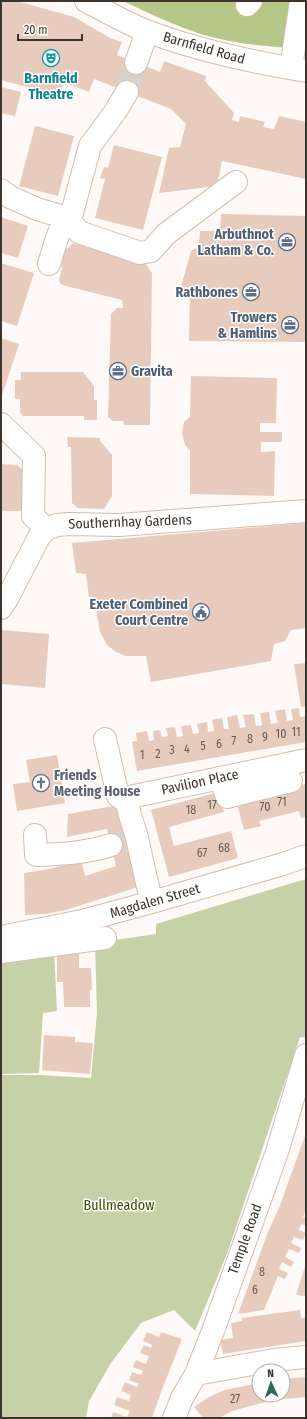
<svg xmlns="http://www.w3.org/2000/svg" width="307" height="1419" viewBox="0 0 307 1419" font-family="'Fira Sans Condensed',sans-serif">
<style>
.green{fill:#c7d1a8}
.forest{fill:#b6c687}
.building{fill:#e7ccbd}
.lines{fill:none;stroke-linecap:round;stroke-linejoin:round}
.minor-tunnel{stroke:#d7d2ce;stroke-width:22;stroke-dasharray:22 11;stroke-linecap:butt}
.minor-casing{stroke:#d5beac;stroke-width:24}
.major-casing{stroke:#d5beac;stroke-width:24}
.minor{stroke:#fff;stroke-width:22}
.major{stroke:#fff;stroke-width:22}
.labels{text-anchor:middle;dominant-baseline:central;stroke-width:3;stroke-linejoin:round;paint-order:stroke}
.number-label{font-size:12px;fill:#685a51}
.street-label{font-size:14px;fill:#3d342d;stroke:#fff}
.culture-label{font-size:14px;font-weight:bold;fill:#0d838f;stroke:#fff}
.service-label{font-size:14px;font-weight:bold;fill:#4e5e75;stroke:#fff;text-anchor:end}
.worship-label{font-size:14px;font-weight:bold;fill:#5b616d;stroke:#fff;text-anchor:start}
.park-label{font-size:14px;fill:#414d03;stroke:#fff}
</style>
<rect width="100%" height="100%" fill="#fef9f6"/>
<g class="green">
<path d="M306,879V1038L300,1037L227,1254L195,1331L174,1310L141,1323L111,1363L89,1401L86,1418H1V1110L2,1075H40L91,1078L97,1013L95,943L156,934V924Z"/>
<path d="M54,950L57,1011L43,1013L39,1073L2,1074V957Z"/>
</g>
<path class="forest" d="M123,1H297L289,48C260,46 232,43 204,35C178,27 148,13 123,1Z"/>
<g class="building">
<path d="M1,1H17L74,17L110,38L122,42L117,55L160,72L164,61L206,76L205,81L234,113L232,120L239,122L240,116L265,122L263,127L274,129L279,116L306,122V179L222,161L217,186L159,193L169,148L180,147L186,124L171,109L94,79L89,92L63,82L60,96L1,80Z"/>
<path d="M1,87L21,92L15,116L1,113Z"/>
<path d="M35,126L74,136L58,196L19,186Z"/>
<path d="M114,145L162,157L143,230L95,218L105,179L100,178L104,167L108,168Z"/>
<path d="M221,214L306,216V342L189,341L190,288L181,287L191,251L199,246L200,231H220Z"/>
<path d="M1,217L28,226L18,258L1,253Z"/>
<path d="M73,243L145,263L152,273L150,425H124L123,421H113L108,417L111,314L117,308H123L122,300L62,285L59,281L62,267L58,266L63,248L67,249Z"/>
<path d="M1,263L34,273L17,326L1,321Z"/>
<path d="M1,338L19,344L1,398Z"/>
<path d="M21,372H83L94,386V400H97V420H84V416H23L20,412V399H15V380H21Z"/>
<path d="M191,376L277,378L276,423H260V432H282V442H261V452L275,451L274,496L190,494V450L185,445L182,433L184,422L190,417Z"/>
<path d="M67,437L100,438V441L112,455V496L104,509L78,508L72,503L71,447H68Z"/>
<path d="M1,464L17,465L24,471L22,511H1Z"/>
<path d="M306,523V628L291,630L285,641L274,644L271,661L151,682L146,656H126L116,652L107,645L100,632L94,597H89L86,574L76,573L72,543Z"/>
<path d="M1,630L49,634L45,688L1,684Z"/>
<path d="M306,663V706L301,707L294,664Z"/>
<path d="M299,708L300,717L306,716V742L137,771L132,742L137,741L136,733L147,731L149,741L154,740L153,731L160,730L162,737L168,736L166,728L175,727L177,737L183,736L181,726L191,725L193,734L199,733L197,724L207,722L208,732L214,731L212,720L222,718L224,729H229L227,717L237,715L240,728L246,727L243,715L254,714L256,726L262,725L260,713L269,712L271,724L278,723L275,711L285,709L287,721L293,720L291,709Z"/>
<path d="M57,755L65,803L17,811L13,784L30,782L26,760Z"/>
<path d="M306,784V817L301,818L299,811L259,821L261,826L244,830L236,801Z"/>
<path d="M219,792L224,812L169,827L174,846L231,831L238,858L169,877L151,810Z"/>
<path d="M113,806L120,808L138,884L135,888L66,910L45,914L25,915L24,873L44,870L81,861L85,876L116,866L107,829L67,837L68,814Z"/>
<path d="M79,954V968H91L92,990H90V1007H64L63,982H57V955Z"/>
<path d="M44,1035L75,1037V1042L93,1043L90,1074L42,1070Z"/>
<path d="M306,1133V1209L303,1217L306,1218V1226L301,1224L299,1230L306,1233L303,1240L294,1237L291,1243L301,1248L299,1253L289,1249L285,1257L294,1262L291,1267L282,1262L279,1269L288,1273L285,1279L278,1276L264,1310L238,1314L268,1232L279,1208Z"/>
<path d="M306,1263V1296L296,1295Z"/>
<path d="M300,1310L301,1318L306,1317V1341L223,1354L220,1340L233,1338L231,1323L242,1321V1318Z"/>
<path d="M147,1332L159,1337L161,1332L182,1339L161,1392L152,1418H111L113,1412L127,1417L130,1411L114,1405L117,1397L129,1401L131,1395L121,1391L125,1382L137,1387L139,1384L129,1380L132,1372L141,1375L143,1371L133,1367L136,1360L146,1364L149,1356L140,1353L144,1345L151,1348L152,1345L143,1341Z"/>
<path d="M306,1377V1397L273,1400L232,1411L219,1418H203L194,1407L209,1397L225,1390L259,1383V1395H283V1379Z"/>
</g>
<g class="lines">
<g class="minor-tunnel">
<path d="M127,92L136,63"/>
<path d="M111,845L129,840"/>
</g>
<g class="minor-casing">
<g id="minor">
<path d="M86,1C106,11 127,24 149,32C200,51 252,62 306,71"/>
<path d="M247,5L251,1"/>
<path d="M136,63L147,32"/>
<path d="M291,68L301,1"/>
<path d="M1,190L10,197L37,209L67,218L79,232L140,253L151,251L166,234L236,182"/>
<path d="M49,264C55,246 58,226 72,213L90,146L115,112L127,92"/>
<path d="M1,424L34,456L33,516L46,529"/>
<path d="M1,608L7,599L39,537L46,529L57,525L70,524L119,525L306,511"/>
<path d="M105,739L118,796L127,802"/>
<path d="M220,778L227,797L291,781"/>
<path d="M35,835L36,855C61,854 87,853 111,845"/>
<path d="M152,902C146,881 142,860 137,838C134,826 129,815 127,802L130,797L306,760"/>
<path d="M1,952L105,938"/>
<path d="M196,1374L274,1360L306,1357"/>
<path d="M174,1418L182,1398L196,1374L213,1331L277,1152L306,1055"/>
</g>
</g>
<g class="major-casing">
<path id="major" d="M1,937L82,921L152,902L283,864L306,856"/>
</g>
<use href="#minor" class="minor"/>
<use href="#major" class="major"/>
</g>
<defs>
<g id="theatre-ring" transform="scale(0.9)"><circle r="9.5" fill="#fff" stroke="#0f9aa8" stroke-width="1.5"/><path d="M-5-5.5Q0-4 5-5.5V0Q5 5 0 6Q-5 5-5 0ZM-3.3-2.5H-1v1.5H-3.3ZM1-2.5H3.3v1.5H1ZM-2.8 1Q0 5.5 2.8 1Z" fill="#0f9aa8"/></g>
<g id="office-ring" transform="scale(0.9)"><circle r="9.5" fill="#fff" stroke="#5c6f8a" stroke-width="1.5"/><path d="M-6-3h4V-5.5h4V-3h4V5H-6ZM-1-4.5V-3h2v-1.5ZM-6 0V1H6V0Z" fill="#5c6f8a"/></g>
<g id="civic-ring" transform="scale(0.9)"><circle r="9.5" fill="#fff" stroke="#5c6f8a" stroke-width="1.5"/><path d="M-.6-6.5H3V-4.5H.6V-3L4-1V1h2V6H-6V1h2V-1L-.6-3ZM-1.2 2.5V6h2.4V2.5Z" fill="#5c6f8a"/></g>
<g id="church-ring" transform="scale(0.9)"><circle r="9.5" fill="#fff" stroke="#6b7280" stroke-width="1.5"/><path d="M-1.2-6h2.4v3.5h3.3v2.4h-3.3V6h-2.4V-.1h-3.3v-2.4h3.3Z" fill="#6b7280"/></g>
</defs>
<g fill-rule="evenodd">
<use href="#theatre-ring" x="51" y="58"/>
<use href="#office-ring" x="287" y="242"/>
<use href="#office-ring" x="251" y="292"/>
<use href="#office-ring" x="290" y="325"/>
<use href="#office-ring" x="118" y="371"/>
<use href="#civic-ring" x="201" y="612"/>
<use href="#church-ring" x="41" y="783"/>
</g>
<g class="labels">
<g class="number-label">
<text x="296" y="732">11</text>
<text x="281" y="734">10</text>
<text x="265" y="737">9</text>
<text x="250" y="739">8</text>
<text x="234" y="741">7</text>
<text x="219" y="744">6</text>
<text x="203" y="746">5</text>
<text x="187" y="749">4</text>
<text x="172" y="750">3</text>
<text x="158" y="754">2</text>
<text x="142" y="755">1</text>
<text x="282" y="802">71</text>
<text x="212" y="805">17</text>
<text x="265" y="807">70</text>
<text x="191" y="810">18</text>
<text x="224" y="848">68</text>
<text x="202" y="853">67</text>
<text x="262" y="1272">8</text>
<text x="255" y="1290">6</text>
<text x="235" y="1399">27</text>
</g>
<g class="street-label">
<text transform="translate(204 48) rotate(16)">Barnfield Road</text>
<text transform="translate(130 522) rotate(-2)">Southernhay Gardens</text>
<text transform="translate(200 782) rotate(-12)">Pavilion Place</text>
<text transform="translate(155 901) rotate(-16)">Magdalen Street</text>
<text transform="translate(245 1239) rotate(-70)">Temple Road</text>
</g>
<g class="culture-label">
<text x="51" y="78">Barnfield<tspan x="51" dy="16">Theatre</tspan></text>
</g>
<g class="service-label">
<text x="274" y="234">Arbuthnot<tspan x="274" dy="16">Latham &amp; Co.</tspan></text>
<text x="238" y="292">Rathbones</text>
<text x="277" y="317">Trowers<tspan x="277" dy="16">&amp; Hamlins</tspan></text>
<text x="131" y="371" text-anchor="start">Gravita</text>
<text x="188" y="604">Exeter Combined<tspan x="188" dy="16">Court Centre</tspan></text>
</g>
<g class="worship-label">
<text x="54" y="775">Friends<tspan x="54" dy="16">Meeting House</tspan></text>
</g>
<g class="park-label">
<text x="119" y="1205">Bullmeadow</text>
</g>
</g>
<rect width="307" height="1419" fill="none" stroke="#3d342d" stroke-width="4"/>
<g transform="translate(271 1383) rotate(357)"><circle r="19" fill="#ffffff" stroke="#b1aeab"/>
<path d="M0-3L7 15L0 10L-7 15Z" fill="#296d5f"/>
<text y="-6" font-size="11" font-weight="bold" text-anchor="middle" fill="#3d342d">N</text>
</g>
<path d="M18 34v6h64v-6" fill="none" stroke="#3d342d" stroke-width="2"/>
<text x="24" y="34" font-size="12" fill="#3d342d" stroke="#ffffff" stroke-width="3" paint-order="stroke">20 m</text>
</svg>
